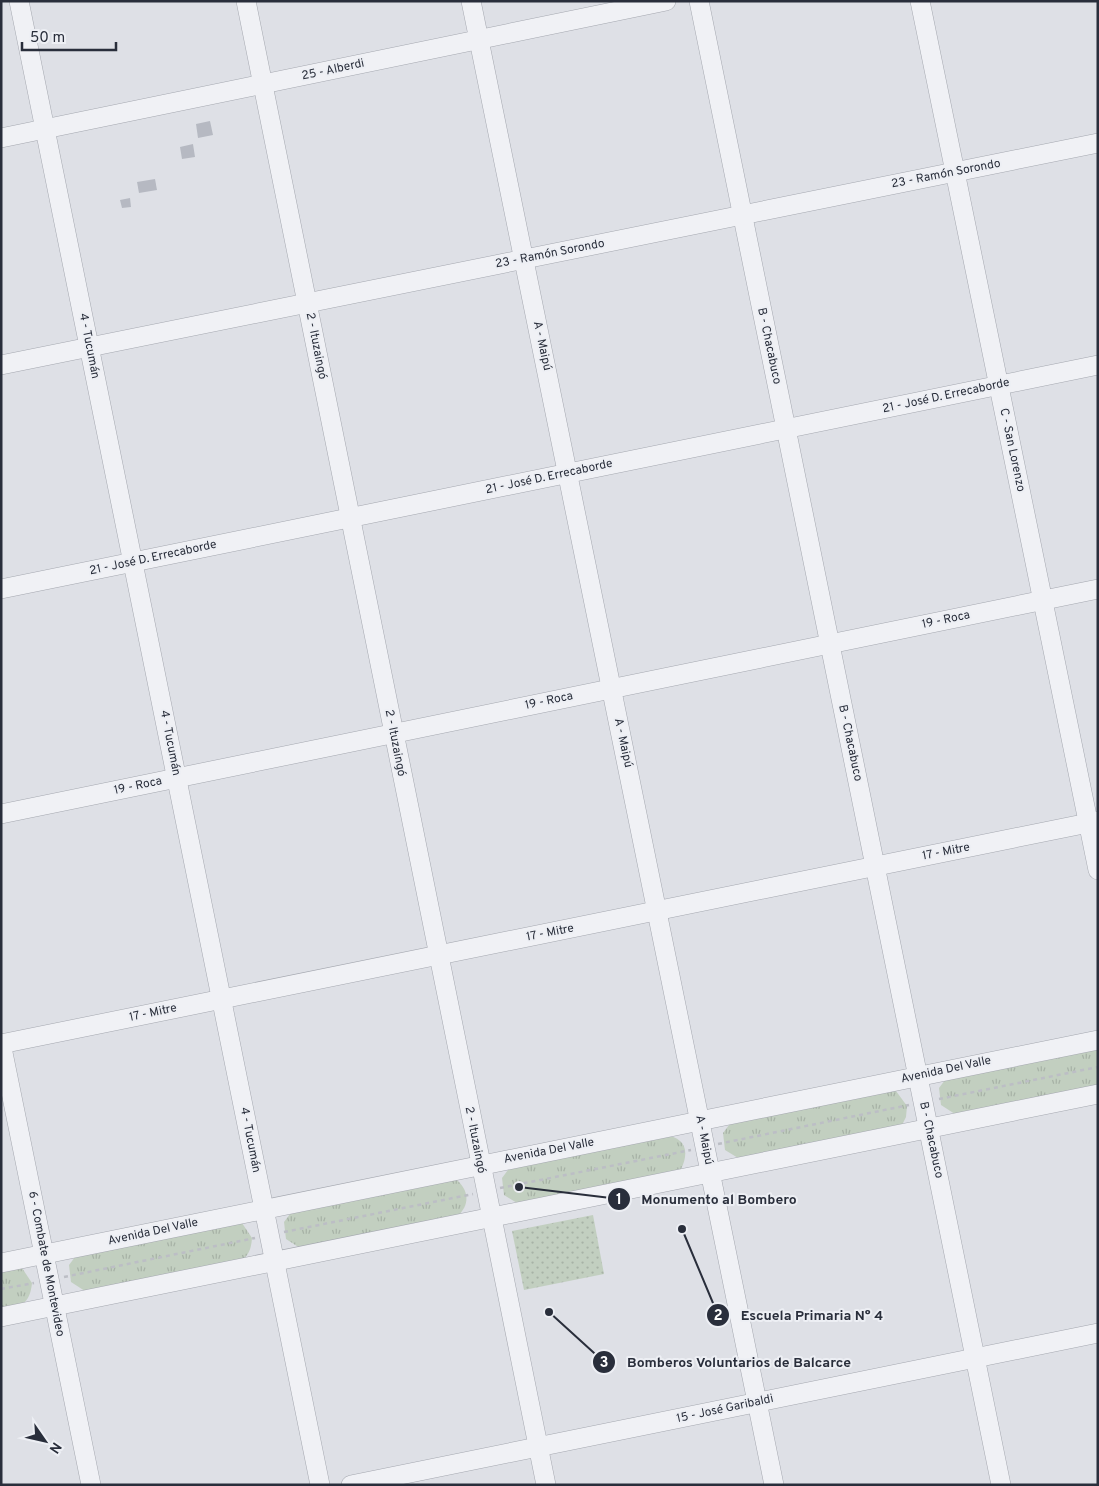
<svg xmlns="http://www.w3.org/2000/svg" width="1099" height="1486" viewBox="0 0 1099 1486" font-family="Overpass,sans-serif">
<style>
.grass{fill:url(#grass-tufts)}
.park{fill:url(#park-dots)}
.building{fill:#b6b9c2}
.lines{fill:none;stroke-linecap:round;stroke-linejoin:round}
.minor-casing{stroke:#a4a7af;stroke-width:20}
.path{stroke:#bcbec5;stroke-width:2.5;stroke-dasharray:4 4;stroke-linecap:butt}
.minor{stroke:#f0f1f5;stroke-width:19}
.labels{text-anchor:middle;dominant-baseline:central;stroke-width:4;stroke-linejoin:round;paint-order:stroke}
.street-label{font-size:12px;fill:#292e3b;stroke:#edeff4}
.leader{fill:none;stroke:#292e3b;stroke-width:2}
.callout-dot{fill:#292e3b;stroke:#edeff4;stroke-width:2}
.mark-label{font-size:15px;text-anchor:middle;font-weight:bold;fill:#fff}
.callout-label{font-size:14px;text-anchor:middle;font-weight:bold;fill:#292e3b;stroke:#edeff4;stroke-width:4;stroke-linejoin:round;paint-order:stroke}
</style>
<defs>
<pattern id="grass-tufts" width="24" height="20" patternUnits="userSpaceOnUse" patternTransform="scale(1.25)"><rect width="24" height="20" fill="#c2cfc0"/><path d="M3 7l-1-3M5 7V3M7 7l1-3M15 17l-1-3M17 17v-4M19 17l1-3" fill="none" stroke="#a7b2a6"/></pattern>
<pattern id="park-dots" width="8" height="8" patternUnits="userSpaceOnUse" patternTransform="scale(1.25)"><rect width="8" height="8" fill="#c2cfc0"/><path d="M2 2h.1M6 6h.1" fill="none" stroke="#a7b2a6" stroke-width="1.8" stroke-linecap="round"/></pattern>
</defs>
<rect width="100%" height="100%" fill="#dee0e6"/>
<g class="grass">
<path d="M1098,1046V1088L958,1116L941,1105L939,1088L948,1076Z"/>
<path d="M885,1090L896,1091L907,1106L906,1117L902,1125L743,1161L725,1150L723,1133L732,1121Z"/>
<path d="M664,1135C685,1137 690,1151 681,1169L522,1206L504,1195L502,1178L511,1166Z"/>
<path d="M446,1179L457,1180C471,1193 469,1208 454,1219L303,1250L286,1239L284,1222L293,1210Z"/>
<path d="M242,1223L252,1238C251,1250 249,1255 239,1263L88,1293L71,1282L69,1265L78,1253Z"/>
<path d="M22,1268L32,1283C30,1304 20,1308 1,1311V1269Z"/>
</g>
<path class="park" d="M593,1215L604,1274L524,1290L512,1231Z"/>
<g class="building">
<path d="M210,121L213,135L198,138L196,124Z"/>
<path d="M193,144L195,157L182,159L180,147Z"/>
<path d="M155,179L157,190L139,193L137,182Z"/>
<path d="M130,198L131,207L122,208L120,200Z"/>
</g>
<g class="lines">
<g class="minor-casing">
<g id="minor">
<path d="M19,1L320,1485"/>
<path d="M246,1L546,1485"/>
<path d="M471,1L774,1485"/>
<path d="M699,1L1001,1485"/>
<path d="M920,1L1098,870"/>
<path d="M1,138L666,1"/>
<path d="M1,365L1098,143"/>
<path d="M1,589L1098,365"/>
<path d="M1,814L1098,589"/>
<path d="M1,1043L91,1485"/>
<path d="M1,1044L1098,821"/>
<path d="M1,1263L1098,1040"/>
<path d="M1,1317L1098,1094"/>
<path d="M351,1485L1098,1333"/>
</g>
</g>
<g class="path">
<path d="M939,1099L1098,1067"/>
<path d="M718,1144L909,1105"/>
<path d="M500,1188L691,1150"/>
<path d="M284,1232L473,1194"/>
<path d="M64,1277L255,1238"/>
<path d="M1,1289L34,1283"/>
</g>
<use href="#minor" class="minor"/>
</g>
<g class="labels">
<g class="street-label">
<text transform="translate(333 70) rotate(-12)">25 - Alberdi</text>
<text transform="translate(946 174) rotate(-11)">23 - Ramón Sorondo</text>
<text transform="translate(550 254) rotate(-11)">23 - Ramón Sorondo</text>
<text transform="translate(89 346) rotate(79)">4 - Tucumán</text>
<text transform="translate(316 346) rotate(79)">2 - Ituzaingó</text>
<text transform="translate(542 346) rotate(78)">A - Maipú</text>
<text transform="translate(769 346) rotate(78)">B - Chacabuco</text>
<text transform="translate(946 396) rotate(-12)">21 - José D. Errecaborde</text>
<text transform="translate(1012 450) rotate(78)">C - San Lorenzo</text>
<text transform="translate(549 477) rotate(-12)">21 - José D. Errecaborde</text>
<text transform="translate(153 558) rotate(-12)">21 - José D. Errecaborde</text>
<text transform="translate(946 620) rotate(-12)">19 - Roca</text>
<text transform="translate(549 701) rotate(-12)">19 - Roca</text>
<text transform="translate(170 743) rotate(79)">4 - Tucumán</text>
<text transform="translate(395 743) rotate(79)">2 - Ituzaingó</text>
<text transform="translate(623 743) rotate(78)">A - Maipú</text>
<text transform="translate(850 743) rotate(78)">B - Chacabuco</text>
<text transform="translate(138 786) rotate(-12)">19 - Roca</text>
<text transform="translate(946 852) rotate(-11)">17 - Mitre</text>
<text transform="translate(550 933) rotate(-11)">17 - Mitre</text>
<text transform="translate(153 1013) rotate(-12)">17 - Mitre</text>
<text transform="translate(946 1070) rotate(-12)">Avenida Del Valle</text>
<text transform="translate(250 1140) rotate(79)">4 - Tucumán</text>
<text transform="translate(475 1140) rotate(79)">2 - Ituzaingó</text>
<text transform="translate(704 1140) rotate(79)">A - Maipú</text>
<text transform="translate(931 1140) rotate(78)">B - Chacabuco</text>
<text transform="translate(549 1151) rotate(-11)">Avenida Del Valle</text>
<text transform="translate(153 1232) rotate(-12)">Avenida Del Valle</text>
<text transform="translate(46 1264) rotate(79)">6 - Combate de Montevideo</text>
<text transform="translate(725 1409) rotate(-12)">15 - José Garibaldi</text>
</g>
</g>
<path class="leader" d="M519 1187L619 1199M682 1229L718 1315M549 1312L604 1362"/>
<g class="callout-dot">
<circle cx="519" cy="1187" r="5"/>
<circle cx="682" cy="1229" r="5"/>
<circle cx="549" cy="1312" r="5"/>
<circle cx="619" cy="1199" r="12"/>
<circle cx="718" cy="1315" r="12"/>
<circle cx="604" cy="1362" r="12"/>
</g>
<g class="mark-label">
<text x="619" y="1204">1</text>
<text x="718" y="1320">2</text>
<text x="604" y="1367">3</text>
</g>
<g class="callout-label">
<text x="719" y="1204">Monumento al Bombero</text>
<text x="812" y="1320">Escuela Primaria N° 4</text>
<text x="739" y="1367">Bomberos Voluntarios de Balcarce</text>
</g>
<rect width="1099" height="1486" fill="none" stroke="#292e3b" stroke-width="5"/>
<g transform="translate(45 1441) rotate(124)" stroke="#edeff4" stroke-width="4" paint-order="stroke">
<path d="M0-4L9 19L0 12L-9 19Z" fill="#292e3b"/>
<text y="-8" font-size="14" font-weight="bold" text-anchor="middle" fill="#292e3b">N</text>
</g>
<path d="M22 42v8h94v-8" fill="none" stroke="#292e3b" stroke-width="2.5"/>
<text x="30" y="42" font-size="15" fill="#292e3b" stroke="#edeff4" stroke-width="4" paint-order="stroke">50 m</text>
</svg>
